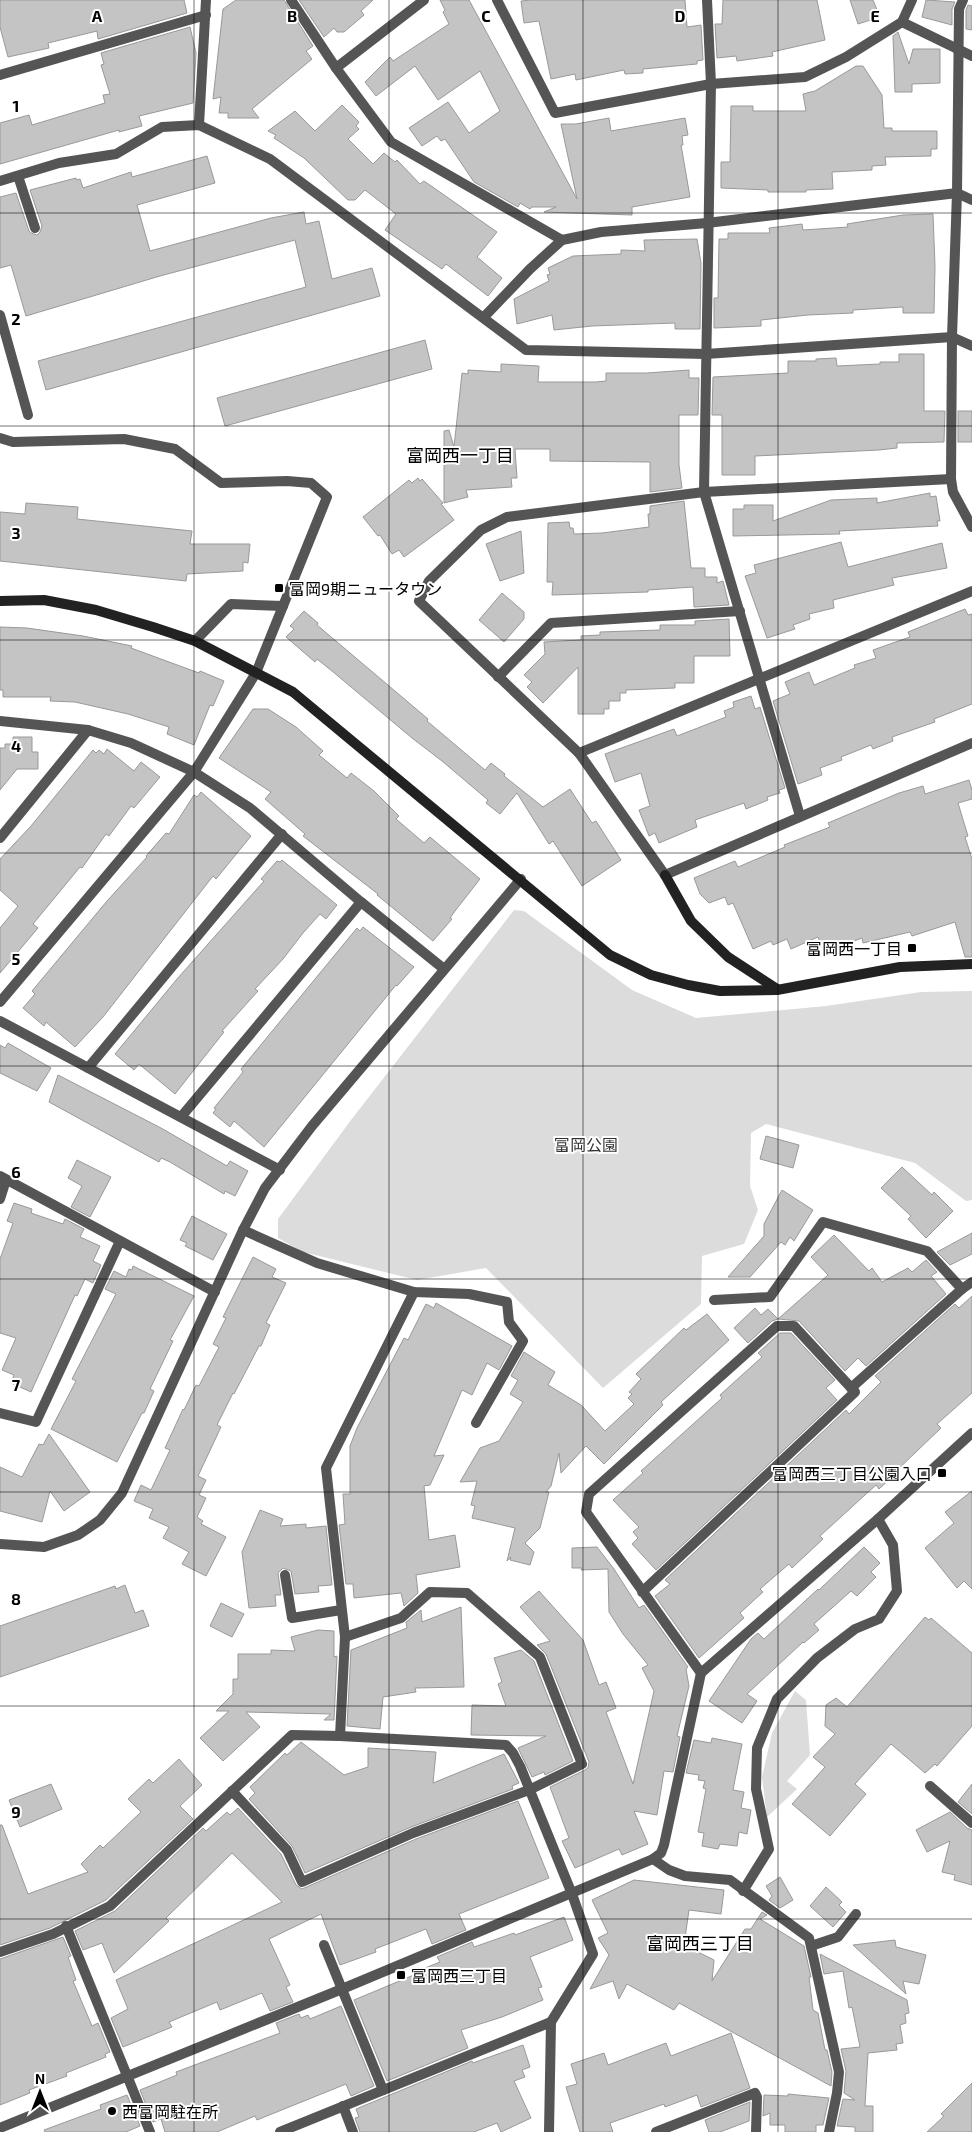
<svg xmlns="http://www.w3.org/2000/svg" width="972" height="2132" viewBox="0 0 972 2132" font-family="'Exo 2','Noto Sans JP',sans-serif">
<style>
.green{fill:#dcdcdc}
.building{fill:#c4c4c4;stroke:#999}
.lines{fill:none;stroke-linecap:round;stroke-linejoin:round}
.lane{stroke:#555;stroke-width:10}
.street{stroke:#555;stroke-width:10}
.secondary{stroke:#222;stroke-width:10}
.grid{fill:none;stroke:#000;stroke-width:1;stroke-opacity:0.55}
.poi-dot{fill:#000;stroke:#fff;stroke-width:2}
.labels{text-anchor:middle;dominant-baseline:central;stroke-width:4;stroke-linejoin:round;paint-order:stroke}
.poi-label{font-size:16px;fill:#000;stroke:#fff;text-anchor:start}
.park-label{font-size:16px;fill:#333;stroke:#fff}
.neighbourhood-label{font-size:18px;fill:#000;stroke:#fff}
.grid-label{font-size:16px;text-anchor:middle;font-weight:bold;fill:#000;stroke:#fff;stroke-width:4;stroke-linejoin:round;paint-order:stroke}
</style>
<rect width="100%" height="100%" fill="#fff"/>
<g class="green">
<path d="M514,910L524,911L632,990L696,1018L826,1006L921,992L972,991V1200L966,1201L915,1163L766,1124L751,1133L750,1186L758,1210L744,1244L702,1256L701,1304L603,1388L486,1268L417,1280L303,1252L278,1238V1219L351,1120Z"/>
<path d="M795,1691L806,1700L810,1755L787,1781L797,1789L767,1817L762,1777L772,1733Z"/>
</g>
<g class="building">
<path d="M0,0H184L187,13L98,39L97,31L48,43L49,48L8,57L0,27Z"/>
<path d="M236,0H284L313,46L306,51L312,59L252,109L259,118H228V113H219L221,97L213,99L223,9Z"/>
<path d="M299,0H373L361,11L364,15L344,32H337L334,28L324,37Z"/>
<path d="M440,0H469L577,199L561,124H576L609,118L611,131L685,118L688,135L682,136L683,145H681L690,197L632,207V215L544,212L556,207H532L530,209L520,203L518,207L474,182L445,139L441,141L437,136L422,146L409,128L448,102L469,133L500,111L480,71L438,100L415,66L376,96L365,82L390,57L393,61L449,24L443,12L445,10Z"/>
<path d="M531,0H685L687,27L701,25L703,60L697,61V64L643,69V73L625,74L624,70L576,80L575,74L551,79L539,21L524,23L521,1Z"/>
<path d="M723,0H817L825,40L772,52L773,56L737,61L736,56L717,58L715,24H722Z"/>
<path d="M850,0H873L880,17L858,24Z"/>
<path d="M926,0L955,2L952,9V25L922,17Z"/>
<path d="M968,5L972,6V30L966,29V10Z"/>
<path d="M190,27L196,53L193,103L139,116L142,126L119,132V130L0,164V123L29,115L32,125L105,103L103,95L110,94L101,65L104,64L101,53Z"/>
<path d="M898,32L909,64L913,49H940V83L912,84V92H895L893,36Z"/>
<path d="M856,66H863L882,95L884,128H892V131H937V149H931V156L885,157L886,165L872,166V170L832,172L833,189L806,190V192H768V190L721,188V162H730L731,106H753V111H806L803,94L815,91Z"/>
<path d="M342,105L359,122L356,126L359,129L348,139L373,164L384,153L395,162L397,160L420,184L424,181L497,232L477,257L502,278L488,296L446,264L442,269L385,230L396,214L365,190L355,200H348L304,158L274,138L276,135L268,131L295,111L315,131Z"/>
<path d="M207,156L215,183L137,205L150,251L271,218L304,212L306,224L319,221L332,279L372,268L380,296L46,390L38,361L306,287L295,240L160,276L26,316L11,265L0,268V197L16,193L29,231L31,233L37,235L40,232L42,226L30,190L76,178V180L80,179L83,188L131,172L132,177Z"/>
<path d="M933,214L935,266L934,313H903V307L853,310V313L808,315L761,320V326L714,328V298H718L719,239H728V233H770L769,228L802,224L803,230L848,227L847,224L903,215Z"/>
<path d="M697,239L701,263L700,329H675V323L592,326L554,330L552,315L517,324L514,299L549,281L547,275L550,274L548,268L573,256L621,254V250L645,251L644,240Z"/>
<path d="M425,340L432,369L225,426L217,398Z"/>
<path d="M899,354H924V411H945L944,442L897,443V448L879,450L755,456V475H722V415H712L713,377L788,373V361H816V359L836,358L837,366L880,364V362H899Z"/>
<path d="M501,364L539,366L538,382H596L606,381V373H647L689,370V378H699L698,415H679V465L682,488L650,492V462L550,461V449H515L517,478H511L512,487L466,490L468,497L444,503V431L449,430L454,447L462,373L468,374V370L501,372Z"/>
<rect x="958" y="411" width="14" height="31"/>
<path d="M418,478L420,481L422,479L443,503L441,504L454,520L404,557L399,550L392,554L380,535L378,536L363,517L409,480L412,483Z"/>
<path d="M930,493V497L936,496L940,521H937L938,526L839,531L840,534L733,536V509H744V505H773V521L831,500L877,498V503Z"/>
<path d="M684,501L691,568H705V577H717V583L723,581L729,605L694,607L693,587L648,590V592L552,595L553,582H547L548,523L569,522L570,528H573L574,534L602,533L649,527L648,514H650V506Z"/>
<path d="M26,503L78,507L77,519L192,531L190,544H250L248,563L243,562V571L187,574L186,581L0,561V512L25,514Z"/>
<path d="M521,531L524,573L500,581L486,544Z"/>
<path d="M841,542L848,567L942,543L947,568L892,578L894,585L833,600L834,608L809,614L810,619L793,625L795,629L767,638L745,576L756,573L754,565Z"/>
<path d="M502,593L524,612V619L504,642L479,620Z"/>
<path d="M965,609L968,615L972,614V704L934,719L935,722L892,737L893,741L873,749L871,745L841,757L842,760L820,768L822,775L798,784L773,701L790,694L785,682L809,672L814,685L855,668L854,665L876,658L873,650L910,637L908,632Z"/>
<path d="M304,611L318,623L317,625L428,719L427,721L485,770L491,763L505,774L504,776L543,807L570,789L592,823L596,821L621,860L582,886L553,841L549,844L517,793L500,814L486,803L488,800L442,761L412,738L332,671L317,659L315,662L286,637L294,629L290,626Z"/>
<path d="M729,619L730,656H694V683H675V688L626,690V693H620V701H609V709H604V714H578V667L543,703L527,687L532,682L524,675L545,654L544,642L581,640V636L600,635V632L660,630V625H695V621Z"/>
<path d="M0,627L27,628L83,636L132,646L131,648L199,673L200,671L224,681L213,706L210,705L194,745L167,734L169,727L128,714L75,702L50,701L51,697H3V690H0Z"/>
<path d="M751,696L755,709L760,707L785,788L779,790L780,793L767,797L768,800L746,809L744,803L695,820L697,827L659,843L655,833L649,836L639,810L650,806L641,773L615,782L605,754L674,729L677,736L726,717L724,711L734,707L733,702Z"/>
<path d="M253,709H268L296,727L323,751L319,755L347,778L351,773L374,791L399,816L396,819L424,843L430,837L480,879L455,911L450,918L452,919L433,941L377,895L378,894L303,836L305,834L265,799L271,792L219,758Z"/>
<path d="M13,737H32V752H38V769H17L0,790V748H5V744H13Z"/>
<path d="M107,749L134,771L141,762L160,777L134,808L131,806L109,836L106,834L82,868L80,867L33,924L38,928L0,973V928L18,906L0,890V859L31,826L93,750L96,753L99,750L104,754Z"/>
<path d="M969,780L972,790V799L958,803L968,836L965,837L972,859V957H965L955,922L912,936L910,932L863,943L862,938L824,952L818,937L791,949L787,939L773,945L771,941L753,949L733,903L728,905L725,897L709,903L700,894L694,878L735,861L738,867L785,847L784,845L830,827L828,823L899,793L923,786L925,794Z"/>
<path d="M201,792L251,836L216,879L213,876L103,1017L75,1047L46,1022L44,1026L23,1008L35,994L32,991L107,901L147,857L146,856L166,833L169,834L194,795L197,797Z"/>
<path d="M282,860L337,905L326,919L320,914L303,933L283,959L255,989L258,991L222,1031L224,1032L175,1094L139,1064L134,1070L115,1054L177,979L264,881L261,879L277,861L280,862Z"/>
<path d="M363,927L414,967L397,986L396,985L264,1147L234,1121L230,1127L213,1113L216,1109L214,1108L243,1072L241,1069L357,928L360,931Z"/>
<path d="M8,1043L51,1068L37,1091L0,1073V1045L5,1048Z"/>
<path d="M58,1075L161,1128L227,1166L230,1161L248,1171L235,1196L225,1191L224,1194L170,1162L161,1158L159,1162L49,1102Z"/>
<path d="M766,1136L799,1145L793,1168L760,1159Z"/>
<path d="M77,1160L111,1177L90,1217L71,1207L82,1186L68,1178Z"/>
<path d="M902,1167L932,1195L934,1192L953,1211L926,1238L908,1219L911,1216L881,1188Z"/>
<path d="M782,1190L813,1210L794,1241L790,1237L785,1245L781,1242L750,1277H728L764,1236V1224Z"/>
<path d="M14,1203L32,1209L31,1213L63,1224L65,1219L84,1229L80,1237L100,1246L93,1261L101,1265L93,1283L85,1279L77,1296L75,1295L31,1392L11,1383L14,1375L2,1370L16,1338L0,1333V1259L13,1223L7,1221Z"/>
<path d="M192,1216L227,1234L213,1260L185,1246L187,1243L180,1240Z"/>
<path d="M972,1233V1254L950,1265L937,1252Z"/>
<path d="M834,1235L869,1271L872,1268L882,1282L908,1268L912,1272L926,1260L937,1272L931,1276L946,1294L866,1366L858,1358L845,1371L799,1321L778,1319L828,1275L811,1257Z"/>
<path d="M253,1257L276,1269L272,1277L286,1283L266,1323L270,1325L261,1346H259L234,1394L233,1393L217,1425L221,1427L198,1476L206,1480L199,1495L206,1498L197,1517L203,1521L201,1524L226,1537L206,1576L182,1564L189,1552L163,1538L169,1527L149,1518L153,1509L134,1501L141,1485L151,1490L170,1450L165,1448L183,1409L184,1410L196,1385L199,1386L219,1347L213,1344L226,1318L223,1317Z"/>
<path d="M133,1266L194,1296L170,1340L173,1341L150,1389L154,1391L144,1413H142L117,1462L51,1429L76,1381L72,1379L116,1294L105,1289L114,1271L126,1277L129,1269L132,1270Z"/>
<path d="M972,1296V1393L937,1424L941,1428L891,1476L892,1477L879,1489L876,1485L820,1536L823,1539L792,1568L789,1564L760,1589L763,1592L740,1613L744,1618L699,1658L655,1596L670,1584L665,1580L846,1410L849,1414L881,1382L875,1376L955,1304L959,1308Z"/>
<path d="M436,1303L512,1346L499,1370L487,1363L472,1395L462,1390L434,1456L444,1455L430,1485L424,1486L429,1540L455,1535L460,1567L416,1575L418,1593L404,1606L401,1593L354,1598L353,1584H346L339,1525L345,1524L343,1494H350V1446L357,1428L404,1338L408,1340L426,1304L434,1308Z"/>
<path d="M755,1308L761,1315L768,1309L778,1319L772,1321L748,1343L734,1328Z"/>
<path d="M707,1314L729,1340L661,1402L663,1405L604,1464L586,1446L561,1473L559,1453L551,1486L546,1492H549L540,1528L525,1543L534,1552L530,1565L510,1560L511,1557L507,1561L515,1528L472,1518L475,1506L471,1505L477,1481L460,1482L480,1448L499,1441L523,1402L510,1394L518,1380L511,1376L524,1352L555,1372L548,1385L581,1405L605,1431L634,1404L628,1398L632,1394L629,1392L641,1379L636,1374L684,1328L686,1330Z"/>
<path d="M780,1333H791L835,1380L826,1388L837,1400L656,1570L632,1544L638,1538L633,1532L639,1527L613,1500L643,1473L641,1471L722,1398L720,1395L762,1357L758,1353Z"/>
<path d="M49,1434L90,1492L64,1511L50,1491L42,1522L0,1511V1467L22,1477L39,1444L43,1445Z"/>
<path d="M972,1491V1589L964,1581L957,1588L925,1548L954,1523L945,1512Z"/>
<path d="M260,1510L283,1519L280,1526L306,1524V1528L326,1526L332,1585L318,1586L319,1592L295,1594L291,1571L283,1568L278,1573L281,1595H275L276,1606L249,1608L242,1552Z"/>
<path d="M597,1547L614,1569L639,1608L644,1605L688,1667L686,1669L689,1686L677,1736L680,1737L673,1772L664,1771L657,1815L634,1811L648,1844L622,1855L619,1849L575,1868L562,1841L569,1838L550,1787L585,1770L588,1768L589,1762L546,1654L537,1645L550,1641L520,1607L539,1591L583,1640L599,1685L606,1682L616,1708L606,1712L633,1784L654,1691L642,1668L648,1665L623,1634L609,1612L608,1569L581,1570L582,1568H572V1548Z"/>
<path d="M864,1547L880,1563L871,1572L876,1577L857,1596L851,1591L814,1624L819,1630L804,1643L803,1642L747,1694L757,1701L742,1723L709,1701L751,1639L758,1633L764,1639L818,1589L819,1590Z"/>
<path d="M125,1585L135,1613L143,1610L149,1626L0,1677V1626L115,1586L116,1589Z"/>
<path d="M221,1603L244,1614L232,1637L210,1626Z"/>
<path d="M461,1607L464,1687L415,1688L416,1692L383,1697L380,1729L347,1726L351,1650L407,1628L406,1622L421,1610L422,1622Z"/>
<path d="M925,1617L929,1620L931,1618L972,1653V1726L937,1766L935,1764L925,1773L891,1744L855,1784L866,1794L830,1836L792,1804L825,1767L813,1757L835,1734L825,1726L826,1705L836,1698L847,1707Z"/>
<path d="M318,1630L334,1631V1657L337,1656L334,1720H324L331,1714L246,1712L260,1727L223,1761L200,1738L229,1711H216L233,1694V1679H238V1654H271V1650L295,1651L291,1637Z"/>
<path d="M521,1650L534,1661L573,1761L545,1775L544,1772L532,1777L518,1748L546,1736L471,1735L472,1705L506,1706L498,1684L502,1682L494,1658Z"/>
<path d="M712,1738L742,1744L733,1790L744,1792L741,1808L751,1810L747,1834L739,1832L737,1846L720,1844L718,1849L702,1846L704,1833L698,1832L706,1789L703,1788L705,1781L698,1780L699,1775L686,1773L694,1740L711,1743Z"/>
<path d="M301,1742L344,1775L368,1767V1748L436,1752L433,1783L504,1754L519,1783L512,1786L513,1789L411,1827L305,1873L292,1846L249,1799L255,1793L250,1787L285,1753L287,1755Z"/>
<path d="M179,1759L202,1785L180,1806L193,1819L106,1900L50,1928L0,1945V1825H2L28,1894L88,1872L81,1864L100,1845L103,1848L141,1812L128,1799L149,1779L153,1783Z"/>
<path d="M51,1784L62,1809L20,1827L9,1800Z"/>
<path d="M972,1784V1814L958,1802Z"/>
<path d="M518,1801L549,1878L459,1914L466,1930L432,1944L426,1929L375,1949L376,1952L340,1965L321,1914L269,1939L290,1985L286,1987L293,2002L270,2011L262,1993L220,2010L217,2002L169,2022L172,2027L123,2047L111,2018L128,2009L116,1980L282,1902L232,1853L166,1918L169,1921L114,1973L102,1943L83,1950L75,1931L115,1911L203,1828L206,1831L227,1812L230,1815L238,1808L281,1854L296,1885L302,1889L416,1839Z"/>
<path d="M950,1812L967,1828L972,1830V1885L954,1880L955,1875L942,1872L950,1841L927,1852L916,1830Z"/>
<path d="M780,1877L793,1900L780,1908L769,1900L772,1896L766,1886Z"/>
<path d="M634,1880L724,1890L721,1914L689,1910L684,1945L714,1960L712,1981L745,1929H751L762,1912L767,1915L760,1919L804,1946L811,1977H809L813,2010L818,2013L825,2050H827L832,2072L831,2086L679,2003L674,2010L627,1984L619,1999L613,1981L590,1989L609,1955L598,1938L608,1933L592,1900Z"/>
<path d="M826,1887L842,1902L839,1905L846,1912L833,1927L810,1906Z"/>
<path d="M564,1917L573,1940L530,1957L542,1987L538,1988L543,2000L502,2017L461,2030L468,2048L387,2081L354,2000L421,1972L420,1970L440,1962L437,1957L472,1942L474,1947L514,1933L515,1935Z"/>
<path d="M63,1937L71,1956L68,1957L76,1980L73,1981L92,2026L98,2023L110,2052L105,2054L106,2057L66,2073L67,2076L29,2090L30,2093L0,2105V1959Z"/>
<path d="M895,1940L896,1947L926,1955L919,1984L903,1981L906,1994L853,1945Z"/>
<path d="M820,1954L907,2000L909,2013L905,2014L906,2023L900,2025L903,2043L896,2044L897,2050L868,2053L865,2106H873V2132H855V2127L837,2126L843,2099L855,2100L844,2093L846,2071L841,2049L860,2047L852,2007L849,2008L843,1971L824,1974Z"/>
<path d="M341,2006L374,2086L351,2096L346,2084L257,2120L255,2116L217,2132H165L161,2119L153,2122L140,2090L177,2075L176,2072L280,2033L276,2023L299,2014L301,2018L308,2015L310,2019Z"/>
<path d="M731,2033L750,2088L701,2107L697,2095L665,2107L664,2104L610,2123L613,2132H580L566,2087L577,2084L571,2064L604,2053L608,2065L666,2043L671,2056Z"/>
<path d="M523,2045L530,2067L522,2070L525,2077L514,2081L531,2118L501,2132L497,2123L474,2132H360L355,2118L359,2117L356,2109L472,2061L473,2063Z"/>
<path d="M972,2083V2132H927L944,2116L941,2114Z"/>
<path d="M788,2094L829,2098L823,2125H816V2132H785V2125H770V2113L763,2116L764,2095L788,2096Z"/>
<path d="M127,2095L140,2126L126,2132H45L44,2130L101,2109L100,2105Z"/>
<path d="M750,2102L749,2121L720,2132H709L705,2120Z"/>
</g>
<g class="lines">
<g class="lane">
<path d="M18,176L35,228"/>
<path d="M195,641L231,604L283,606"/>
<path d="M285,1575L292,1618L341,1610"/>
<path d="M811,1946L838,1937L856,1914"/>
</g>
<g class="street">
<path d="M291,0L336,68L391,142L562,240"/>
<path d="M497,0L555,113L711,84L805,77L846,57L902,22L912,0"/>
<path d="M707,0L711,84L704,492L800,816"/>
<path d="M963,0L959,9L957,193L952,337L951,479L953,492L972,527"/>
<path d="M902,22L972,56"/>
<path d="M336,68L424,0"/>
<path d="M0,75L206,15"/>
<path d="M199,125L206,0"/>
<path d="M0,181L59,163L116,154L162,127L199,125L270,159L526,350L706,354L952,337L972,346"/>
<path d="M0,315L28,415"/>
<path d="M484,317L530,269L562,240L601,232L707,223L957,193L972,200"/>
<path d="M0,438L13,442L124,439L175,449L221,483L287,481L311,483L327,497L256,673L194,772L0,1002"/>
<path d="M951,479L704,492L507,517L481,530L429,581L419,601L579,753L665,875L972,743"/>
<path d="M498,677L551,623L740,611"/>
<path d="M0,721L88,730L131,743L194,772L250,808L361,902L444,969"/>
<path d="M579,753L972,591"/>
<path d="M0,838L88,730"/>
<path d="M0,1021L280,1170"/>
<path d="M88,1068L282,834"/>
<path d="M181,1117L361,902"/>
<path d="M0,1176L215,1292"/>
<path d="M0,1199L6,1180"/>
<path d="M243,1230L317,1263L414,1292L469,1294L507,1302L509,1322L523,1341L476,1423"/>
<path d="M714,1300L770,1297L823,1222L927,1251L962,1289"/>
<path d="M851,1388L962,1289L972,1282"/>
<path d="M0,1413L36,1422L120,1241"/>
<path d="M0,1544L44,1547L78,1535L100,1520L122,1493L243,1230L265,1188L312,1126L521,879"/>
<path d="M642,1592L855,1392L794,1326H777L589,1494L586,1512L701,1673"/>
<path d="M340,1736L345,1637L326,1468L414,1292"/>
<path d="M930,1786L972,1823"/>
<path d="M232,1791L287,1850L302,1882L413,1833L529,1790L582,1764L540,1657L467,1593L430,1592L401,1618L345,1637"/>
<path d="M653,1859L669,1870L685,1876L730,1880L809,1938L839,2072L837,2093L829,2132"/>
<path d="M743,1891L769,1849L756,1789L757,1748L777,1699L817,1658L855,1629L879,1619L897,1591L893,1545L878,1519"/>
<path d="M66,1926L150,2132"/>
<path d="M324,1945L383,2090"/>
<path d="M0,1952L53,1934L110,1906L292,1735L340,1736L506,1745L513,1753L520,1766L572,1894L593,1954L551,2022L549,2132"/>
<path d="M343,2106L353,2132"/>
<path d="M0,2128L342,1989L653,1859L661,1853L664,1845L701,1673L878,1519L972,1433"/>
<path d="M280,2132L551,2022"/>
<path d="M656,2132L755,2093L757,2097L756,2132"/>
</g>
<g class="secondary">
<path d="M0,601L44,600L96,610L153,627L195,641L293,692L610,955L651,975L688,985L720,991L777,990L900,967L972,964"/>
<path d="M665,875L691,921L728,957L777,989"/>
</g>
</g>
<path class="grid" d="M194,0V2132M389,0V2132M583,0V2132M778,0V2132M0,213H972M0,426H972M0,640H972M0,853H972M0,1066H972M0,1279H972M0,1492H972M0,1706H972M0,1919H972"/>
<g class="poi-dot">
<rect x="274" y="583" width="10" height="10" rx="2.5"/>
<rect x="907" y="943" width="10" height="10" rx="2.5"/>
<rect x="937" y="1468" width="10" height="10" rx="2.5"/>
<rect x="396" y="1970" width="10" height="10" rx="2.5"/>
<circle cx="112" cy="2111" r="5"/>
</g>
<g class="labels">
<g class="poi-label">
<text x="289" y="588">富岡9期ニュータウン</text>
<text x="902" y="948" text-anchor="end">富岡西一丁目</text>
<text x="932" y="1473" text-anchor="end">富岡西三丁目公園入口</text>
<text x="411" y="1975">富岡西三丁目</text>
<text x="122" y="2111">西富岡駐在所</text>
</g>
<g class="park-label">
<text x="586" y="1144">富岡公園</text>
</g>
<g class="neighbourhood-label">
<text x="460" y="455">富岡西一丁目</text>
<text x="700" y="1943">富岡西三丁目</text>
</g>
</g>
<g class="grid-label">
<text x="97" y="22">A</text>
<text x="292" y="22">B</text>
<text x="486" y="22">C</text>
<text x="680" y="22">D</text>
<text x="875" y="22">E</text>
<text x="16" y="112">1</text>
<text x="16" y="325">2</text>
<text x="16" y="539">3</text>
<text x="16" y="752">4</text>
<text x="16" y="965">5</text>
<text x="16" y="1178">6</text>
<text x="16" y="1391">7</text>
<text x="16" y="1605">8</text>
<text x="16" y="1818">9</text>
</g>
<g transform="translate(40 2092)" stroke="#ffffff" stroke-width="4" paint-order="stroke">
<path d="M0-4L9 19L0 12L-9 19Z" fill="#000000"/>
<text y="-8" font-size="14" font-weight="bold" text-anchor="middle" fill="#000000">N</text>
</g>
</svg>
